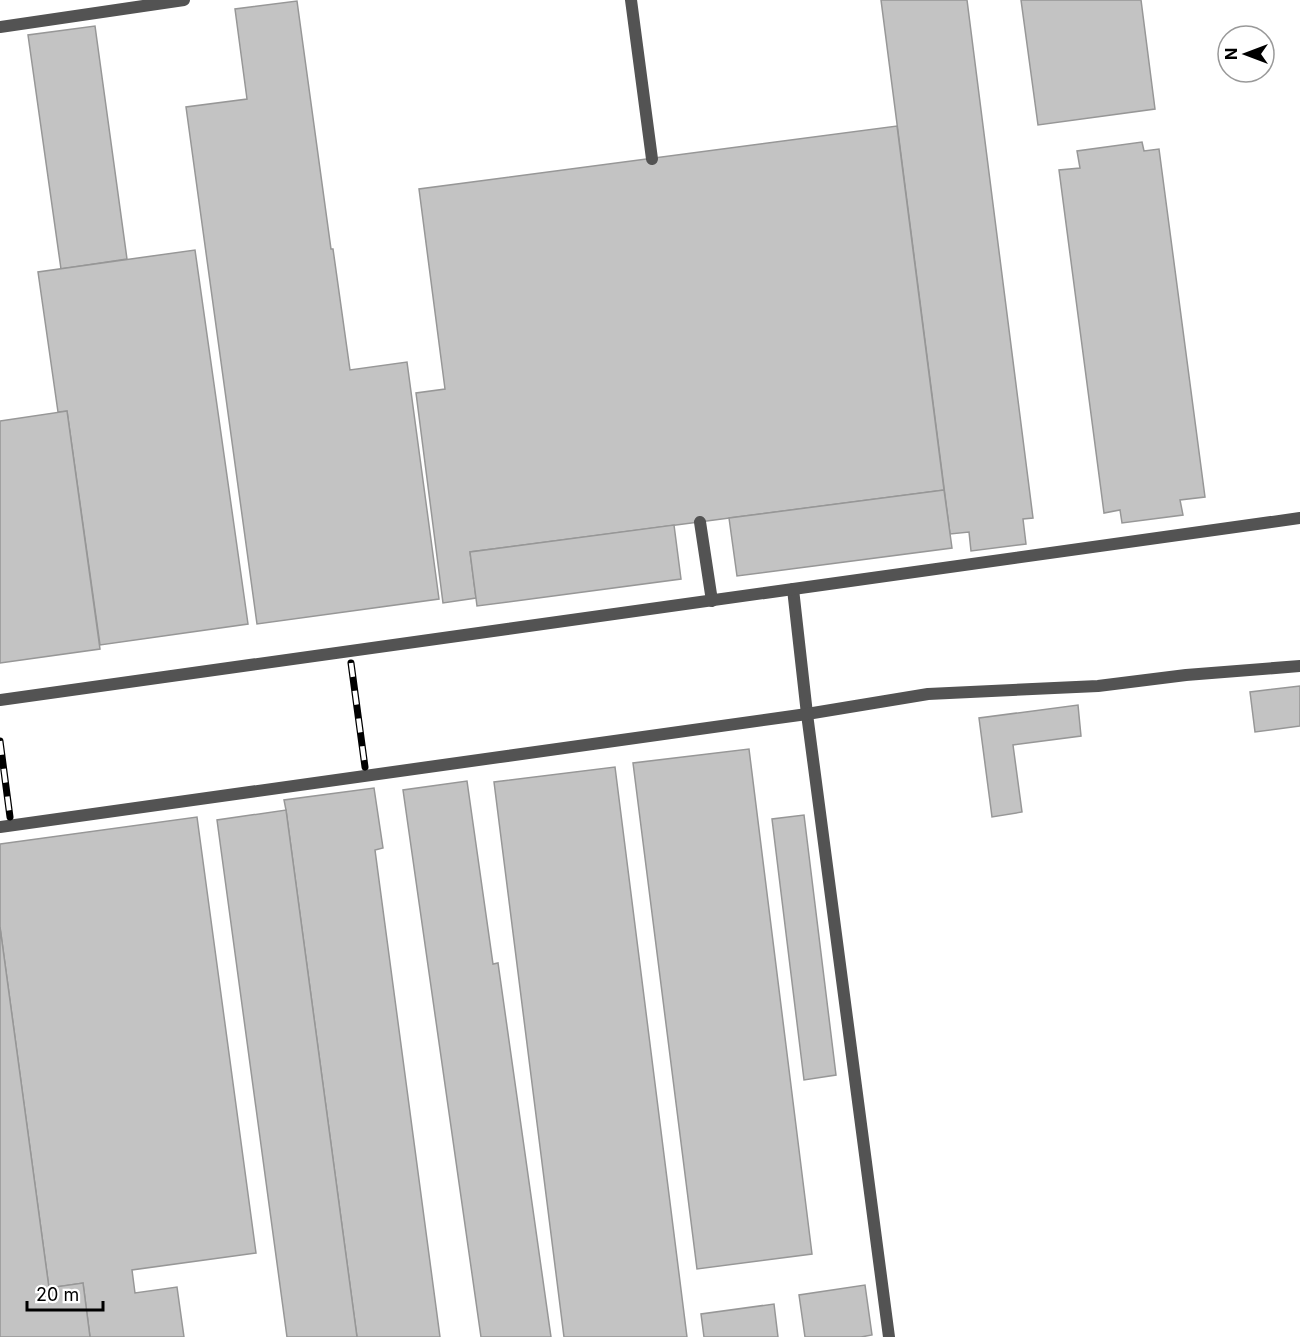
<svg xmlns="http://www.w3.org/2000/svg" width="1300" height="1337" viewBox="0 0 1300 1337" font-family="Inter,sans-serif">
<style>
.building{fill:#c3c3c3;stroke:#979797;stroke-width:1.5}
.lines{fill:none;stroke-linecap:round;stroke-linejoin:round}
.service{stroke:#535353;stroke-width:12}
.rail-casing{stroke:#000;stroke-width:7}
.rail{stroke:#fff;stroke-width:4.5;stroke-dasharray:14;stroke-linecap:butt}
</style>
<rect width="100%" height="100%" fill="#fff"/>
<g class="building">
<path d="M881,0H967L1033,518L1023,519L1026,544L971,551L969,532L950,534Z"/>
<path d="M1021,0H1141L1155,109L1038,125Z"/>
<path d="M297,1L331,249H333L350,370L407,362L439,599L257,624L186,107L247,99L235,9Z"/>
<path d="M95,26L127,259L61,269L28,35Z"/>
<path d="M897,126L944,490L470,552L476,598L443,603L416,393L445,389L419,189Z"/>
<path d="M1142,142L1144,151L1159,149L1205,497L1180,500L1183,515L1122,523L1120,510L1104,513L1059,170L1080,168L1077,151Z"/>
<path d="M195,250L248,624L100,645L67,411L58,412L38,272Z"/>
<path d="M67,411L100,649L0,663V421Z"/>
<path d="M944,490L952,548L737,576L729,518Z"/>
<path d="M674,525L681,579L477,606L470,552Z"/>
<path d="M1300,686V726L1255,732L1250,692Z"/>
<path d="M1078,705L1081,736L1013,745L1022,812L992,817L979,718Z"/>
<path d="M749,749L812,1254L697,1269L633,763Z"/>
<path d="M615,767L687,1337H564L494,782Z"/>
<path d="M467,781L493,964L498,963L551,1337H481L403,790Z"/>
<path d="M374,788L383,848L375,850L440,1337H357L286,810L284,800Z"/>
<path d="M286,810L357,1337H287L217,820Z"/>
<path d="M804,815L836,1075L804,1080L772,819Z"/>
<path d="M197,817L256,1253L132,1270L135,1293L177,1287L184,1337H90L83,1283L49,1288L0,927V844Z"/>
<path d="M0,927L49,1288L83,1283L90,1337H0Z"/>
<path d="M865,1285L872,1335L861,1337H805L799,1295Z"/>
<path d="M774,1304L778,1337H704L701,1314Z"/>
</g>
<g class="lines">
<g class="service">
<path d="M631,0L652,159"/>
<path d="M0,27L184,0"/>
<path d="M700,522L712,601"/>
<path d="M793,589L807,714L889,1337"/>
<path d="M0,700L1300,518"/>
<path d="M0,827L807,714L928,694L1098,686L1186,675L1300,666"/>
</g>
<g class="rail-casing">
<g id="rail">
<path d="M351,663L365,767"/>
<path d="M0,741L10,817"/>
</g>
</g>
<use href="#rail" class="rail"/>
</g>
<g transform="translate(1246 54) rotate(270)"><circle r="28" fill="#ffffff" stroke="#999999" stroke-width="1.5"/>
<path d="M0-4.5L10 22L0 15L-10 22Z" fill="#000000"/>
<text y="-9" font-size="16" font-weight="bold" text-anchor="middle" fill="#000000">N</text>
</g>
<path d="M27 1301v9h76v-9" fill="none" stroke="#000000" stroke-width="3"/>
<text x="36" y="1301" font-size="18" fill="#000000" stroke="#ffffff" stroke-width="4.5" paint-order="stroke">20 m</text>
</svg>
